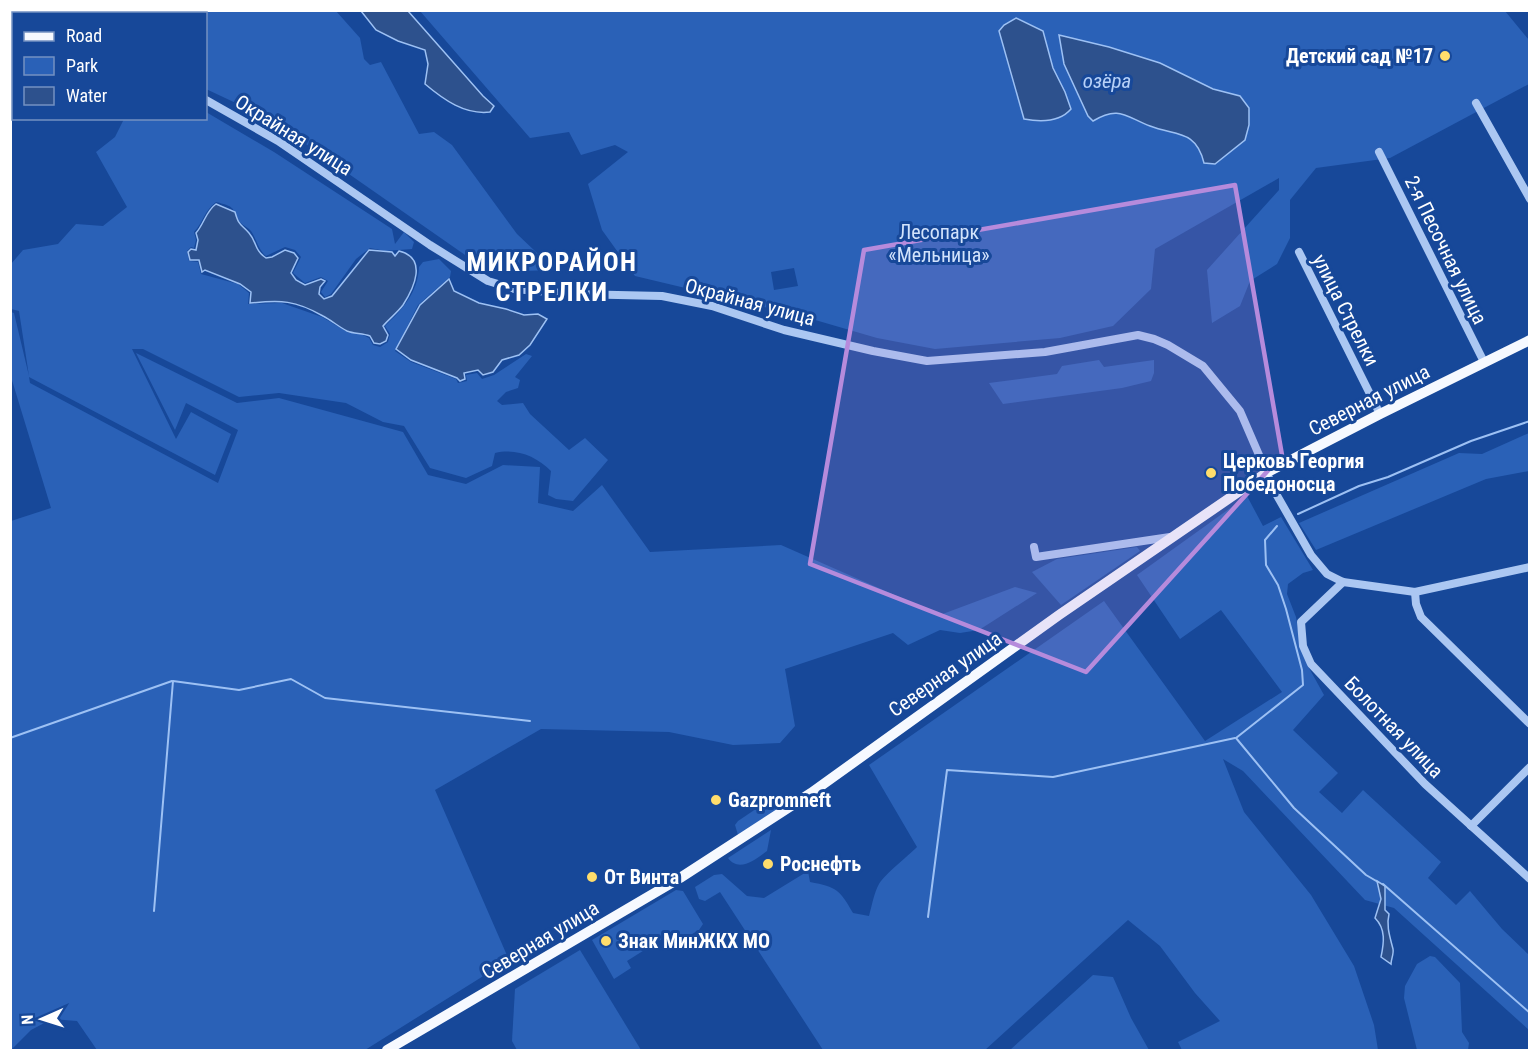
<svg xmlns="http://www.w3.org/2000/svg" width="1540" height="1061" viewBox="0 0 1540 1061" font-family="'Roboto Condensed',sans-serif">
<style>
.green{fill:#2a61b7;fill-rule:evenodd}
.water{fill:#2d518d;stroke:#9dc1f4;stroke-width:1.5}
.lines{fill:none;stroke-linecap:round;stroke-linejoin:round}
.stream{stroke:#9dc1f4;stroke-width:2}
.minor{stroke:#abc7f2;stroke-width:8}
.major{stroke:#f6f9ff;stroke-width:10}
.marked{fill:#b68bdc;fill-opacity:0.2;stroke:#b68bdc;stroke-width:4.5;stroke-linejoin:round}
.poi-dot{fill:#ffdd6c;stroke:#174899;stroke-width:2}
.labels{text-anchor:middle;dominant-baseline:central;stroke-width:6;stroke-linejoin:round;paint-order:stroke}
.poi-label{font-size:20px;font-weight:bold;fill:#fff;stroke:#174899;text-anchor:start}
.street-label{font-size:20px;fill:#fff;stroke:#174899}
.park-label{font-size:20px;fill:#d2e3fc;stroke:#174899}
.water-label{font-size:21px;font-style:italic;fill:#b7d1f8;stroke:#174899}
.district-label{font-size:26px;font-weight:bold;letter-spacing:1.5px;fill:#fff;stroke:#174899}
</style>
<rect width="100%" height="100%" fill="#174899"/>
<g class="green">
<path d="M146,11H336L360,38L364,59L370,65L381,62L419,134L434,132L452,145L517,234L555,270L522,271L499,269L468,257L270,119L206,89V14L146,13Z"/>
<path d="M420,11H1505L1529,40V84L1390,158L1316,168L1290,200V238L1277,264L1250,281L1240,306L1212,323L1207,270L1279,190V178L1155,249L1151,289L1113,326L1060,338L935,349L877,338L798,315L635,276L602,230L588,184L628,152L615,145L581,155L569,132L530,138ZM794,268L798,286L774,290L771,272Z"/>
<path d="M206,112L274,152L392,229L395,244L404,232L414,242L412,249L385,251L370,248L356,259L331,294L325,297L321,292L328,281L321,277L305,283L293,273L301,257L295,250L285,247L266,256C258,249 257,240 251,231C248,227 243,226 240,222C231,206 235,207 216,202C204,211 204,221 194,232L196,240L194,248L191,247L187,251L189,261L198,262L201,274L238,284L249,293L248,304L282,303L322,317L349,333H359L369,338L373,345L380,347L388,342L390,334L385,326C403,309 418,292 419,267L423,262L439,259L451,271L450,277L418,305L395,351L411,362L456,379L458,383L467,381L466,375L477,373L482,379L494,375L526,354L532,356L515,377L520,380L518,388L506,392L497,401L502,405L523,403L530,414L569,450L585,438L608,460L573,501L556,499L548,495L551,471C536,456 516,448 495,453L492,466L466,478L430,468L404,426L383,422L346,403L279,393L239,397L143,349H132L176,439L191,412L231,434L215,475L29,377L30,383L218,483L238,430L186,403L175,430L136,353L237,403L279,398L403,432L428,475L466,484L503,465L540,467L538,503L573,511L602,485L650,552L781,545L940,615L1015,587L1037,593L979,630L960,633L940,630L908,645L893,633L785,669L795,726L780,743L733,745L669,732L541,729L435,790L509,960L365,1050H97L77,1021L52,1019L31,1030L11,1050V521L51,508L11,377V312L14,313L29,376L19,311L11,309V264L23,250L58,244L76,224L103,226L127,207L96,152L115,137L124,119L206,118Z"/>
<path d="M1099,360L1104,367L1154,360V373L1151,381L1122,388L1003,404L989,383L1057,374L1062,366Z"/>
<path d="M1529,433V471L1486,479L1316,550L1299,523L1459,453L1482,454Z"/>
<path d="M1247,496L1263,526L1281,517L1313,570L1303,573L1288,584L1287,594L1296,617L1300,643L1309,668L1324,695L1293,730L1338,773L1319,792L1342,813L1363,790L1441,862L1428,878L1456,905L1470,891L1502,929L1529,955V1030L1394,908L1365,900L1243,771L1223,759L1244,812L1311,895L1354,966L1374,1025L1378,1050H1182L1178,1042L1220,1021L1195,993L1160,946L1128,920L985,1050H823L720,892L705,901L699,899L695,887L714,875L722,874L747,896L764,898L808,871L810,882C837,887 840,890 853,913L869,916C872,905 874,893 879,884C885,874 907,857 917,847L869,765L1104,601L1205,741L1282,692L1221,610L1180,639L1137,575Z"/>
<path d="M1137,547L1140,551L1061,605L1032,572L1057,559Z"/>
<path d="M778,794L783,797L784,805L738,835L735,825L738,821Z"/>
<path d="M771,830L767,851C756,859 739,873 728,858Z"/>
<path d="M676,890L683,891L703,924L699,930L673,945L665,937L627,961L631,968L614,979L592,940Z"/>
<path d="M580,950L641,1050H517L512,1041L515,989Z"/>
<path d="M1430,956L1435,957L1460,983L1462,1032L1469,1043L1468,1050H1417L1404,998L1405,986L1417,964Z"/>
<path d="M1093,975L1113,977L1131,1018L1149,1050H1010Z"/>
</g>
<g class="water">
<path d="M361,11H408L483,96L494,106L490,112C465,115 444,100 425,84L428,64L425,50L398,41L376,30Z"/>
<path d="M1016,18L1043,31L1053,68L1065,92L1071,109C1059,123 1040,122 1024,119L999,31L1004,25Z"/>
<path d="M1059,35L1109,47L1160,63L1213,89L1240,96L1249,108V125L1245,140L1215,164L1204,163C1196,129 1175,136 1150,126C1126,117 1119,105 1093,121L1088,116L1064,64Z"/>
<path d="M216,204L235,212C239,226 240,223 249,233C257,242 254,250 266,258L272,257L285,250L294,253L298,258L291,273L296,280L305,285L321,279L325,281L320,287L319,294L324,299L332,296L369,250L392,252L395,256L399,251C428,258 414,288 403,305C397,313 389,319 383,326L388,335L386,341L380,344L374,343L370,336C362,333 354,334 347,331C339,327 331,320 323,316C295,300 281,300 250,303L251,292L240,284L205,270L202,272L199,260H190L188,252L191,249L196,250L198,240L196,233C204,224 206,211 216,204Z"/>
<path d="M449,279L454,291L479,303L506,309L524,315L538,314L547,319L530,345L519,355L502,360L493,372L483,375L478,370L464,373L465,379L460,381L457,378L411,360L396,349L420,305Z"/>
<path d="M1377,881L1385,886V910L1389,914C1386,926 1390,937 1393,949C1394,954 1391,959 1391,964L1381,957C1384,943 1386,929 1375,918L1381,899Z"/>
</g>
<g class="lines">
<g class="stream">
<path d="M1298,514L1359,486L1388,477L1471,441L1530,421"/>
<path d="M1277,526L1265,540L1266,565L1278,585L1286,609L1302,670L1303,685L1236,738L1294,808L1366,875L1378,882"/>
<path d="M10,738L172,681"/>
<path d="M1383,884L1530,1013"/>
<path d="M154,911L173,681L239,690L291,679L325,698L530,721"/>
<path d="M928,917L947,770L1053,777L1235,738"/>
</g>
<g class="minor">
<path d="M22,10L28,14"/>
<path d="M136,14L137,10"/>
<path d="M206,100L278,141L430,245L488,281L514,289L573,294L662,296L712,306L784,330L873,351L927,361L1045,352L1138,335L1154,339L1168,345L1203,366L1240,411L1275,492L1311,555L1327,574L1343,582L1415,592L1530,567"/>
<path d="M1476,103L1530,199"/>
<path d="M1379,152L1484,362"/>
<path d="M1299,252L1380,414"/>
<path d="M1034,547L1036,557L1170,537"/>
<path d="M1343,582L1301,622L1303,646L1311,664L1425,784L1530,879"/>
<path d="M1415,592L1416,604L1421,617L1530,724"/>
<path d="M1471,826L1530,767"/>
</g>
<path class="major" d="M387,1050L680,878L811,793L1059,615L1266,473L1380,414L1530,340"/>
</g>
<path class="marked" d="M1235,185L1282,455L1086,672L810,564L864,250Z"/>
<g class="poi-dot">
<circle cx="1445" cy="56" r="6"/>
<circle cx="1211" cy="473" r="6"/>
<circle cx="716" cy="800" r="6"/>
<circle cx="768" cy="864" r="6"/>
<circle cx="592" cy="877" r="6"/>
<circle cx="606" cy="941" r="6"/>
</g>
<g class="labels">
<g class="poi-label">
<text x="1433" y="56" text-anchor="end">Детский сад №17</text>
<text x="1223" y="461">Церковь Георгия<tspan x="1223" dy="23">Победоносца</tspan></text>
<text x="728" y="800">Gazpromneft</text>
<text x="780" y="864">Роснефть</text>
<text x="604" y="877">От Винта</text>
<text x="618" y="941">Знак МинЖКХ МО</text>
</g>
<g class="street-label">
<text transform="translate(294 135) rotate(32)">Окрайная улица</text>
<text transform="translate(1446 250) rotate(64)">2-я Песочная улица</text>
<text transform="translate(750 302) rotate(15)">Окрайная улица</text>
<text transform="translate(1346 310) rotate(63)">улица Стрелки</text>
<text transform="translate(1369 400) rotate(-27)">Северная улица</text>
<text transform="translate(945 674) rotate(-35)">Северная улица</text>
<text transform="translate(1394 727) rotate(46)">Болотная улица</text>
<text transform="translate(540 940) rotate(-31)">Северная улица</text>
</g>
<g class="park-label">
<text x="939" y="232">Лесопарк<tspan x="939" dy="23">«Мельница»</tspan></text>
</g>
<g class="water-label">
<text x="1107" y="81">озёра</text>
</g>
<g class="district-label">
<text x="552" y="262">МИКРОРАЙОН<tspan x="552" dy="30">СТРЕЛКИ</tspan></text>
</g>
</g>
<rect width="1540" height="1061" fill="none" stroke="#ffffff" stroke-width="24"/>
<rect x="12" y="12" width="195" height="108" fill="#174899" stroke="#7491c2" stroke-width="1.5"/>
<rect x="24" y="32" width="30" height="9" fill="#f6f9ff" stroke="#7491c2" stroke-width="1.5"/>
<text x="66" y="42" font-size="18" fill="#ffffff">Road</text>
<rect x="24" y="57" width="30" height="18" fill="#2a61b7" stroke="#7491c2" stroke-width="1.5"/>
<text x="66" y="72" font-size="18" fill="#ffffff">Park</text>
<rect x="24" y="87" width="30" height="18" fill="#2d518d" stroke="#7491c2" stroke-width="1.5"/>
<text x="66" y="102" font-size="18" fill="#ffffff">Water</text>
<g transform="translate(42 1019) rotate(267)" stroke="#174899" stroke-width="4.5" paint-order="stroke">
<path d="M0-4.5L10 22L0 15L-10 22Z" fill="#ffffff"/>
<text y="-9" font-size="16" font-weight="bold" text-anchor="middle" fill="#ffffff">N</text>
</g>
</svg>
